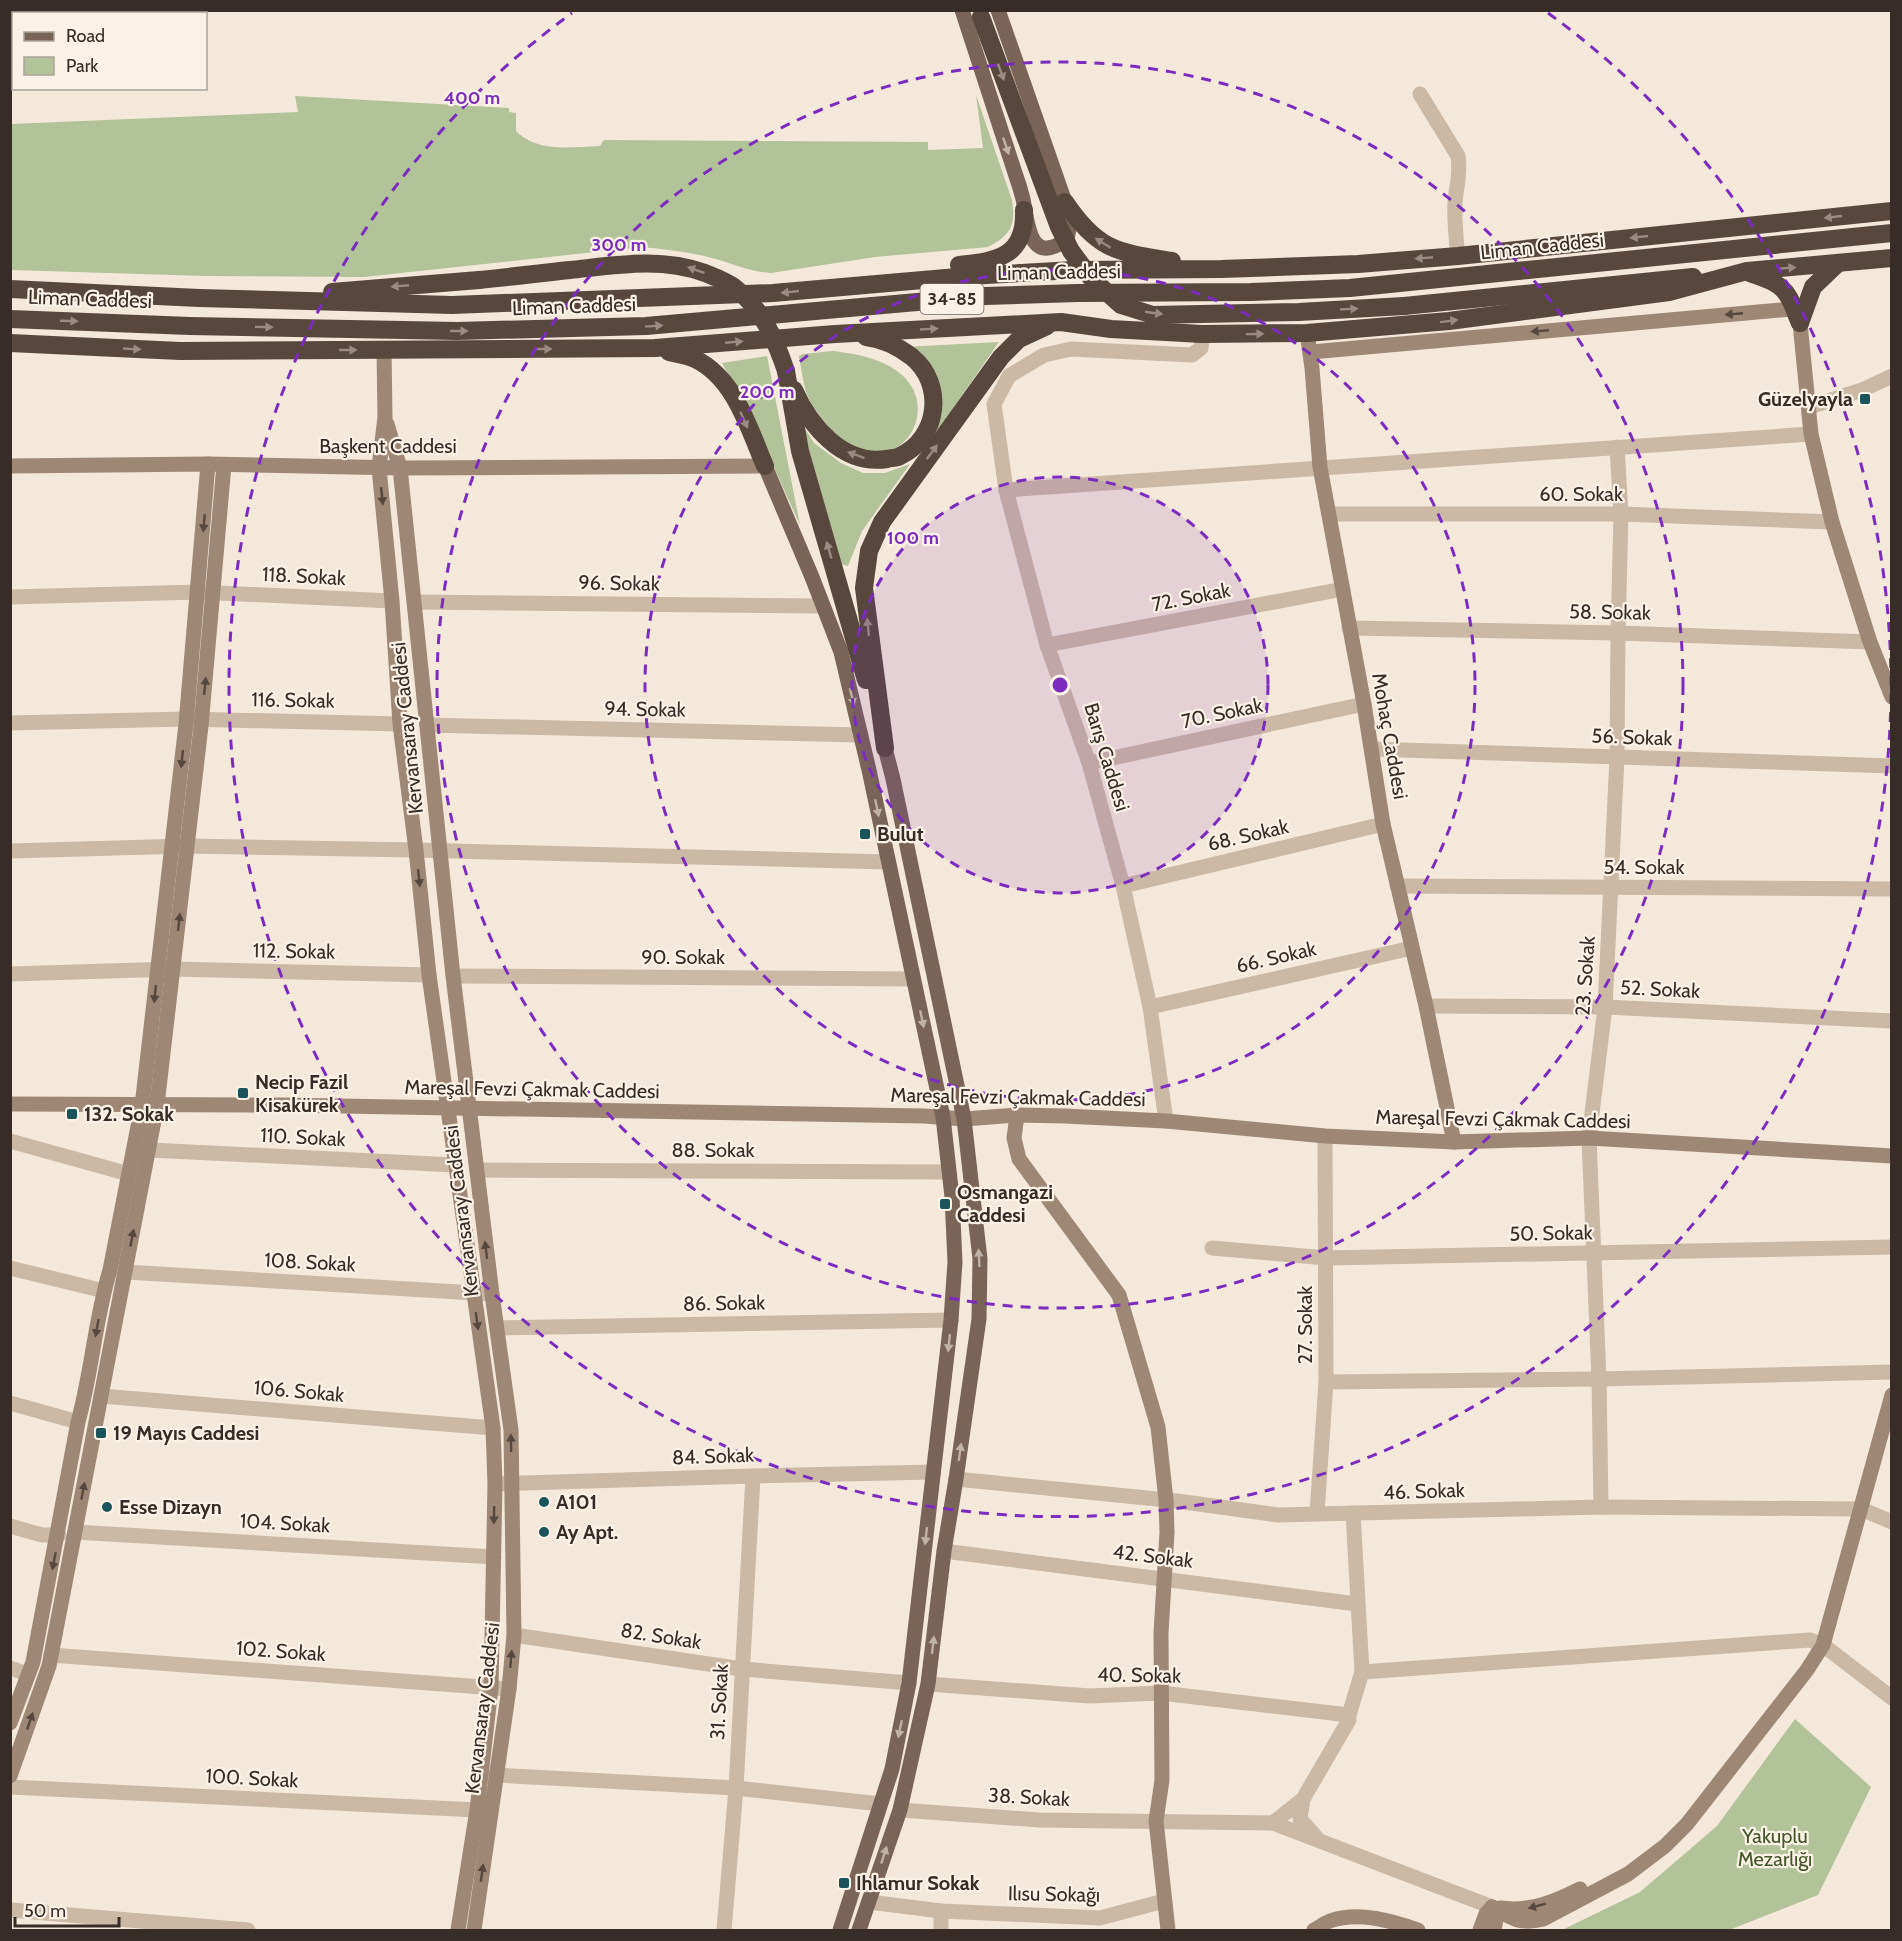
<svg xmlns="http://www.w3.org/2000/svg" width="1902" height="1941" viewBox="0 0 1902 1941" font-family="Cabin,sans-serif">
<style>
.green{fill:#b2c299}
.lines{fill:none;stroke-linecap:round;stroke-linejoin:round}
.street{stroke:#cbb8a5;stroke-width:15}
.secondary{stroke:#9f8776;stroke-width:15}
.primary{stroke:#796457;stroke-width:15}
.highway{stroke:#58473d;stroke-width:18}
.highway-bridge{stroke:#58473d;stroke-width:18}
.oneway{fill:#998b81}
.oneway2{fill:#c0b2a6}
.oneway3{fill:#56473f}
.ring{fill:none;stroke:#7b2cbf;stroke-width:3;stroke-dasharray:10 8}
.poi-dot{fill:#1a535a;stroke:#faf2e6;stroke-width:2}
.labels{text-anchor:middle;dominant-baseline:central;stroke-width:4.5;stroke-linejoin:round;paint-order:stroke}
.shield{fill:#faf2e6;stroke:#726760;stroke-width:1.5}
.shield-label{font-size:18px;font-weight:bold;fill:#372c27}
.street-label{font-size:20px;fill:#372c27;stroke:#faf2e6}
.poi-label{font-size:20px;font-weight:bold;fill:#372c27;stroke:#faf2e6;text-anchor:start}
.park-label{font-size:20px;fill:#435629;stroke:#faf2e6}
.centre{fill:#7b2cbf;stroke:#faf2e6;stroke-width:3}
.ring-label{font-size:18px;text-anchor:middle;font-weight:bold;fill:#7b2cbf;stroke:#faf2e6;stroke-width:4.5;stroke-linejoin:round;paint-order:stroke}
</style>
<rect width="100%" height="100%" fill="#f3e8d9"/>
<g class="green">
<path d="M976,95L1012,200C1016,225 1011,235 988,247L875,257L771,273C750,272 732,263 712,258C689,252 665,249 641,247L364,277L205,276L11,270V124L298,112L295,96L509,108V112L516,113V131C537,153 573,147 600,146L604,140L928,142V150L983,148Z"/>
<path d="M999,342L937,431V403L904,347Z"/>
<path d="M833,351C857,354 887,359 905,378C933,407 912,458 870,452C866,452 860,452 857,450C852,447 847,442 842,439C829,429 812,408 806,392C803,381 801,368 799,356L803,354Z"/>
<path d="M767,356L800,525L747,408L722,363Z"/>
<path d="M801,422L814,443L841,463L863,473H885L910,464L862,531L848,566L841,564Z"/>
<path d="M1795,1719L1871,1787L1818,1895L1729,1930H1562L1640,1892L1717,1826Z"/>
</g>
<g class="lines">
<g class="street">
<path d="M1420,94L1458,156C1461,173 1456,187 1455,203C1454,221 1456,238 1458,256"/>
<path d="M1809,407L1862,390L1892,376"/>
<path d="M1006,490L1811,434"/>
<path d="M1330,514H1621L1832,522"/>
<path d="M10,597L198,592L392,601"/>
<path d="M415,602L823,606"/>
<path d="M1349,628L1618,633L1870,642"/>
<path d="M1047,645L1343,589"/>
<path d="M10,723L186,719L400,724"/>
<path d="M427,725L861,735"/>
<path d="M1372,749L1892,766"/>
<path d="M1089,763L1364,704"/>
<path d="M10,851L187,846L416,850L888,862"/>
<path d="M1123,886L1383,824"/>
<path d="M1397,886L1892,889"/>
<path d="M10,974L173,969L429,975"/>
<path d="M453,976L913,979"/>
<path d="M1426,1006L1605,1007L1892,1021"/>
<path d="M1150,1007L1412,948"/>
<path d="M1166,1121L1150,1007L1123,886L1089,763L1047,645L1006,490L994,404L1009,376L1044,355L1071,349L1192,355L1201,348L1202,334"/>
<path d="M10,1141L129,1174"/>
<path d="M150,1150L455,1165"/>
<path d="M477,1170L949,1172"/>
<path d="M1212,1248L1326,1258L1892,1247"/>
<path d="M10,1268L104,1291"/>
<path d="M126,1272L492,1294"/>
<path d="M497,1328L951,1320"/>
<path d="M1326,1382L1599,1379L1892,1372"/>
<path d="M101,1396L493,1428"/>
<path d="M10,1403L78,1422"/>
<path d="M956,1479L1177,1501L1278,1515L1601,1507L1861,1509L1892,1522"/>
<path d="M495,1484L753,1476L933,1472"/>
<path d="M1601,1507L1599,1379L1589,1138L1605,1007L1617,757L1618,633L1621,514L1617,447"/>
<path d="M1317,1513L1326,1382L1325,1136"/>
<path d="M1353,1513L1362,1672"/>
<path d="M10,1526L42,1535H59"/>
<path d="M75,1532L494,1557"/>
<path d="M944,1551L1357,1604"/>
<path d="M514,1635L742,1669L909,1683"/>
<path d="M51,1655L509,1689"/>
<path d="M10,1668L28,1674"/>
<path d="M928,1684L1090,1696L1161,1693L1349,1715"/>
<path d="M495,1775L736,1788L880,1804"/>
<path d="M10,1787L477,1810L488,1814"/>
<path d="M1303,1799L1300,1819L1316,1837"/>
<path d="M900,1810L1039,1820L1273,1823L1303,1799L1349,1720V1715L1362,1672L1810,1640L1823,1645L1892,1698"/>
<path d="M1273,1823L1492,1907"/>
<path d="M869,1902L941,1911L1100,1918L1164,1901"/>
<path d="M10,1910L248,1930"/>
<path d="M724,1930L736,1788L753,1476"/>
<path d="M941,1930V1911"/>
</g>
<g class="secondary">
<path d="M1800,323L1811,434L1832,522L1870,642L1892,697"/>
<path d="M1307,333L1312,368L1320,467L1364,704L1383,824L1426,1006L1454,1142"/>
<path d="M384,350L385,417L379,468L392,601L400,724L416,850L429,975L493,1428L495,1484L491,1688L477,1810L458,1930"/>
<path d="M1311,352L1792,309"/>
<path d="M387,424L400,468L453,976L492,1294L511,1430L514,1635L509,1689L474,1930"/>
<path d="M10,466L208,464L400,468L765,466"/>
<path d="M10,1104L284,1105L924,1116L964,1119L1017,1115L1065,1116L1166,1121L1325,1136L1454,1142L1589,1138L1892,1156"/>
<path d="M1017,1115L1014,1138L1019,1159L1119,1295L1158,1427L1166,1500L1167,1532L1161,1633L1162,1780L1156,1821L1168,1930"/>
<path d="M10,1723L33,1662L78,1422C92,1372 95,1319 110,1270L142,1106L186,724L208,464"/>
<path d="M10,1776L49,1666L157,1105L201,726L224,465"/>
<path d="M1492,1907C1511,1918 1520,1925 1543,1919L1628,1874L1665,1846L1687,1824L1807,1670L1823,1645L1892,1395"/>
<path d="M1492,1907L1497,1914L1494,1930"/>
<path d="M1500,1908C1529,1912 1555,1902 1580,1889"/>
<path d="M1314,1930C1319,1928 1324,1923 1330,1921C1359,1911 1392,1921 1418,1930"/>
<path d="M1480,1930L1486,1914L1492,1907"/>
</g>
<g class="primary">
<path d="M962,10L1016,176C1019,184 1021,191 1023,199C1028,224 1029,267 1067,239L1069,229L1065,202L998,10"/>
<path d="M765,466L812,577L841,652L869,770L943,1117L952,1197L955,1262L951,1320L909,1683L892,1769L840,1930"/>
<path d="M859,1930L900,1810L928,1684L944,1551L956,1479L979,1319L980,1259L964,1119L893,779L885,748"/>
</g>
<g class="highway">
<path d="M1065,202C1098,251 1117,252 1172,261"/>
<path d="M959,265C998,261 1026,256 1024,210"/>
<path d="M1750,273C1763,278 1780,282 1788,296C1793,303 1796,315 1800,323"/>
<path d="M10,289L199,298L452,305L773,293L969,276L1074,270L1221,269L1358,264L1458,256L1892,211"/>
<path d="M332,292L479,280"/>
<path d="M1404,306L1693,277"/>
<path d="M10,319L190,326L457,331L646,326L985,296L1077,293L1251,292L1350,288L1892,233"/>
<path d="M1800,323L1813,287L1837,264"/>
<path d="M10,343L180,351L655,348L835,334L1061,322L1111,329L1202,334L1307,333L1449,321L1669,292L1747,271L1892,258"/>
<path d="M669,352C677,354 687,355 695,359C735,378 749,429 765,466"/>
<path d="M786,371L800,451L866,680"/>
<path d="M794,390C810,426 843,466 887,459C891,458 897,458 900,456C939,438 945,384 912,357C899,347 883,339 866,337"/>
<path d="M885,748L864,588L869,551L882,522L1001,357L1019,339L1047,326"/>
</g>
<g class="highway-bridge">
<path d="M981,17L1059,227L1071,251L1092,279L1121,305L1153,315L1299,312L1404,306"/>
<path d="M479,280C510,277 540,273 570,270C617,265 661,257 705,273C715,277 726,281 734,287C762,309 775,338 786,371"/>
</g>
</g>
<defs><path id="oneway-solid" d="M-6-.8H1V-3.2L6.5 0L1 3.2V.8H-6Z" transform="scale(1.5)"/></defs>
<g class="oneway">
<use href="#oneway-solid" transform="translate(1001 72) rotate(70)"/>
<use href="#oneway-solid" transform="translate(1833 217) rotate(174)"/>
<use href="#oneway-solid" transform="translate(1639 237) rotate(174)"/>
<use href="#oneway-solid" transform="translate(1103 243) rotate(-148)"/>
<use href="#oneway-solid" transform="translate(1424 258) rotate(175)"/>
<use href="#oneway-solid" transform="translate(1787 268) rotate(-5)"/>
<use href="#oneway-solid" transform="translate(696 270) rotate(-161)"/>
<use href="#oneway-solid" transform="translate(400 286) rotate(175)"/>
<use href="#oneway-solid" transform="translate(790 292) rotate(174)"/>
<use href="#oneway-solid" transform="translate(1349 309) rotate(-3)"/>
<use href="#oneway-solid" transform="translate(1154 313) rotate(8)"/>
<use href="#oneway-solid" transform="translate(69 321) rotate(2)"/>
<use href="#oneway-solid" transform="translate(1449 321) rotate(-7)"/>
<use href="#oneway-solid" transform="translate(654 326) rotate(-4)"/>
<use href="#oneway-solid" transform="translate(264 327) rotate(1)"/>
<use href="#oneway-solid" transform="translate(929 329) rotate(-3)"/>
<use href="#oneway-solid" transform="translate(459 331)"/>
<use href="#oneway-solid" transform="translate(1255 334) rotate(-1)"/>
<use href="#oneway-solid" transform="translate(734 342) rotate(-5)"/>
<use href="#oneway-solid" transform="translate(132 349) rotate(3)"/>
<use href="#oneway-solid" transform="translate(543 349)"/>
<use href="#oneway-solid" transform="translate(348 350)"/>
<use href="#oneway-solid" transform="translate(744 420) rotate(66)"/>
<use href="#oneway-solid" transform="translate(932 452) rotate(-54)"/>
<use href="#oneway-solid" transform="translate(856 455) rotate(-160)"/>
<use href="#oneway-solid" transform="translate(829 550) rotate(-106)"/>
<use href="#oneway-solid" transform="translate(868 627) rotate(-96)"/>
</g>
<g class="oneway2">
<use href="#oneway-solid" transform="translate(1006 146) rotate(71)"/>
<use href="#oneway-solid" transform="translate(852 697) rotate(76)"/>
<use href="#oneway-solid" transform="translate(877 808) rotate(78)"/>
<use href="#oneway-solid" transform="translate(922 1019) rotate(78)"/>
<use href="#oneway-solid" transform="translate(979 1258) rotate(-93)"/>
<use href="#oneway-solid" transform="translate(949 1343) rotate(96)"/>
<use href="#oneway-solid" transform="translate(960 1452) rotate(-82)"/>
<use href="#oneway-solid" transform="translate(926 1536) rotate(96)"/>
<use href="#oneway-solid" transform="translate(933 1645) rotate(-83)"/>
<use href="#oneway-solid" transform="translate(900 1729) rotate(102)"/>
<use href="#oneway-solid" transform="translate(884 1855) rotate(-72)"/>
</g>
<g class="oneway3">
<use href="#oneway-solid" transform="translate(1734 314) rotate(175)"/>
<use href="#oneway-solid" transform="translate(1540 331) rotate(175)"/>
<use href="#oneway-solid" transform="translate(382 496) rotate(84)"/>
<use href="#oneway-solid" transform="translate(204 523) rotate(95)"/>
<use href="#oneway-solid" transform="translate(205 686) rotate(-84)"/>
<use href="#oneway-solid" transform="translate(182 759) rotate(96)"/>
<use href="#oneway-solid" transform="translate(419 878) rotate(84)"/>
<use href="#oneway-solid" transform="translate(179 922) rotate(-84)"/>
<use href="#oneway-solid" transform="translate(155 994) rotate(96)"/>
<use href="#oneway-solid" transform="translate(132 1238) rotate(-79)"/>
<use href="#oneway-solid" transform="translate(486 1250) rotate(-97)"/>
<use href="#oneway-solid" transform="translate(477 1321) rotate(82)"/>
<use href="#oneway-solid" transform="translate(97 1328) rotate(100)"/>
<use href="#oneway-solid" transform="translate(511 1443) rotate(-91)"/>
<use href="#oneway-solid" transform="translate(83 1491) rotate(-79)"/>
<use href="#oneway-solid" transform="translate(494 1515) rotate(91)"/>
<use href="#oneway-solid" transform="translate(54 1561) rotate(101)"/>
<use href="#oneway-solid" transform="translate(511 1659) rotate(-85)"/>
<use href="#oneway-solid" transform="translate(30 1721) rotate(-71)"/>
<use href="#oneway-solid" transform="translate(482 1873) rotate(-82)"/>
<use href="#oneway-solid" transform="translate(1537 1906) rotate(165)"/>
</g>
<circle cx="1060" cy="685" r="208" fill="#7b2cbf" fill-opacity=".12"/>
<g class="ring">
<circle cx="1060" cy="685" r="208"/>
<circle cx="1060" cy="685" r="415"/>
<circle cx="1060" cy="685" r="623"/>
<path d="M1548 13A831 831 0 1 1 572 13"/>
</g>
<g class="poi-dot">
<rect x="1859" y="393" width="12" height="12" rx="3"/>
<rect x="859" y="828" width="12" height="12" rx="3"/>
<rect x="237" y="1087" width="12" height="12" rx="3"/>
<rect x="66" y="1108" width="12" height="12" rx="3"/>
<rect x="939" y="1198" width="12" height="12" rx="3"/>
<rect x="95" y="1427" width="12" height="12" rx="3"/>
<circle cx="544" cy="1502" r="6"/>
<circle cx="107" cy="1507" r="6"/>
<circle cx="544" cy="1532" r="6"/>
<rect x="838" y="1877" width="12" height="12" rx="3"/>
</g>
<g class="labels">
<rect class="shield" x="920.5" y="284" width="63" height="30" rx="4.5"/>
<g class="shield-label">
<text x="952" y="299">34-85</text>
</g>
<g class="street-label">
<text transform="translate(1542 246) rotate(-6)">Liman Caddesi</text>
<text transform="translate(1059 272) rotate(-1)">Liman Caddesi</text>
<text transform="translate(90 299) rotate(2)">Liman Caddesi</text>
<text transform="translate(574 306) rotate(-2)">Liman Caddesi</text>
<text x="388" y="446">Başkent Caddesi</text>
<text x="1581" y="494">60. Sokak</text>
<text transform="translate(304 576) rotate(3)">118. Sokak</text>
<text transform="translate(619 583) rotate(1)">96. Sokak</text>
<text transform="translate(1191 597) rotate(-11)">72. Sokak</text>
<text transform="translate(1610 612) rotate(1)">58. Sokak</text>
<text transform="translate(293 700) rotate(1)">116. Sokak</text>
<text transform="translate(645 709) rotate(1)">94. Sokak</text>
<text transform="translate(1222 713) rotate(-12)">70. Sokak</text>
<text transform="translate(407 728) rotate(-96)">Kervansaray Caddesi</text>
<text transform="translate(1390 736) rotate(80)">Mohaç Caddesi</text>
<text transform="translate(1632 737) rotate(2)">56. Sokak</text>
<text transform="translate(1107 757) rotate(73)">Barış Caddesi</text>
<text transform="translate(1248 835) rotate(-13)">68. Sokak</text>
<text x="1644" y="867">54. Sokak</text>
<text transform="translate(294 951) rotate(1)">112. Sokak</text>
<text x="683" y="957">90. Sokak</text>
<text transform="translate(1276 957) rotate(-13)">66. Sokak</text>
<text transform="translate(1585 976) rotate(-86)">23. Sokak</text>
<text transform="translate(1660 989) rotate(3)">52. Sokak</text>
<text transform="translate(532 1089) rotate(1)">Mareşal Fevzi Çakmak Caddesi</text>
<text transform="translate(1018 1097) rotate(1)">Mareşal Fevzi Çakmak Caddesi</text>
<text transform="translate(1503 1119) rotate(1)">Mareşal Fevzi Çakmak Caddesi</text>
<text transform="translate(303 1137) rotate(3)">110. Sokak</text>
<text x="713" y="1150">88. Sokak</text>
<text transform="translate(461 1211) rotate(-97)">Kervansaray Caddesi</text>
<text transform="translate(1551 1233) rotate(-1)">50. Sokak</text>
<text transform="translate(310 1262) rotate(3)">108. Sokak</text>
<text transform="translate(724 1303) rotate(-1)">86. Sokak</text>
<text transform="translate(1305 1325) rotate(-90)">27. Sokak</text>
<text transform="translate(299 1391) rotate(5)">106. Sokak</text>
<text transform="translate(713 1456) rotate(-2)">84. Sokak</text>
<text transform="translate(1424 1491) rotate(-2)">46. Sokak</text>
<text transform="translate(285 1523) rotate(3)">104. Sokak</text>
<text transform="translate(1153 1556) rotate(7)">42. Sokak</text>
<text transform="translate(661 1636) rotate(9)">82. Sokak</text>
<text transform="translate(281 1651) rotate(4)">102. Sokak</text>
<text transform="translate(1139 1675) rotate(1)">40. Sokak</text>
<text transform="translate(719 1702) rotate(-87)">31. Sokak</text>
<text transform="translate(482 1708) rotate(-83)">Kervansaray Caddesi</text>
<text transform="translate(252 1778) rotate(3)">100. Sokak</text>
<text transform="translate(1029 1797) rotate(3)">38. Sokak</text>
<text transform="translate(1054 1894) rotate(1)">Ilısu Sokağı</text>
</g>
<g class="poi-label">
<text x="1853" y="399" text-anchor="end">Güzelyayla</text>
<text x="877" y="834">Bulut</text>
<text x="255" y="1082">Necip Fazil<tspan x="255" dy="23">Kisakürek</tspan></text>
<text x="84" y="1114">132. Sokak</text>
<text x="957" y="1192">Osmangazi<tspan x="957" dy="23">Caddesi</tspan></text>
<text x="113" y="1433">19 Mayıs Caddesi</text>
<text x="556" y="1502">A101</text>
<text x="119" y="1507">Esse Dizayn</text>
<text x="556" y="1532">Ay Apt.</text>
<text x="856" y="1883">Ihlamur Sokak</text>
</g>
<g class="park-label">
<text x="1775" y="1836">Yakuplu<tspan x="1775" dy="23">Mezarlığı</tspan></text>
</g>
</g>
<circle cx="1060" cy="685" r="9" class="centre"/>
<g class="ring-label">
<text x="472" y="104">400 m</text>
<text x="619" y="251">300 m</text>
<text x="767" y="398">200 m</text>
<text x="913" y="544">100 m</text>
</g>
<rect width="1902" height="1941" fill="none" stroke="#372c27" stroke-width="24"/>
<rect x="12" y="12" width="195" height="78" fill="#faf2e6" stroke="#aca39a" stroke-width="1.5"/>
<rect x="24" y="32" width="30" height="9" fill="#796457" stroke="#aca39a" stroke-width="1.5"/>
<text x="66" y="42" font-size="18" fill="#372c27">Road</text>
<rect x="24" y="57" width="30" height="18" fill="#b2c299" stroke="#aca39a" stroke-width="1.5"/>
<text x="66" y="72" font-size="18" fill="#372c27">Park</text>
<path d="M15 1917v9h104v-9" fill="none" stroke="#372c27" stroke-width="3"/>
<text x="24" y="1917" font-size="18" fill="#372c27" stroke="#faf2e6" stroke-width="4.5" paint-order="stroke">50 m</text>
</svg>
